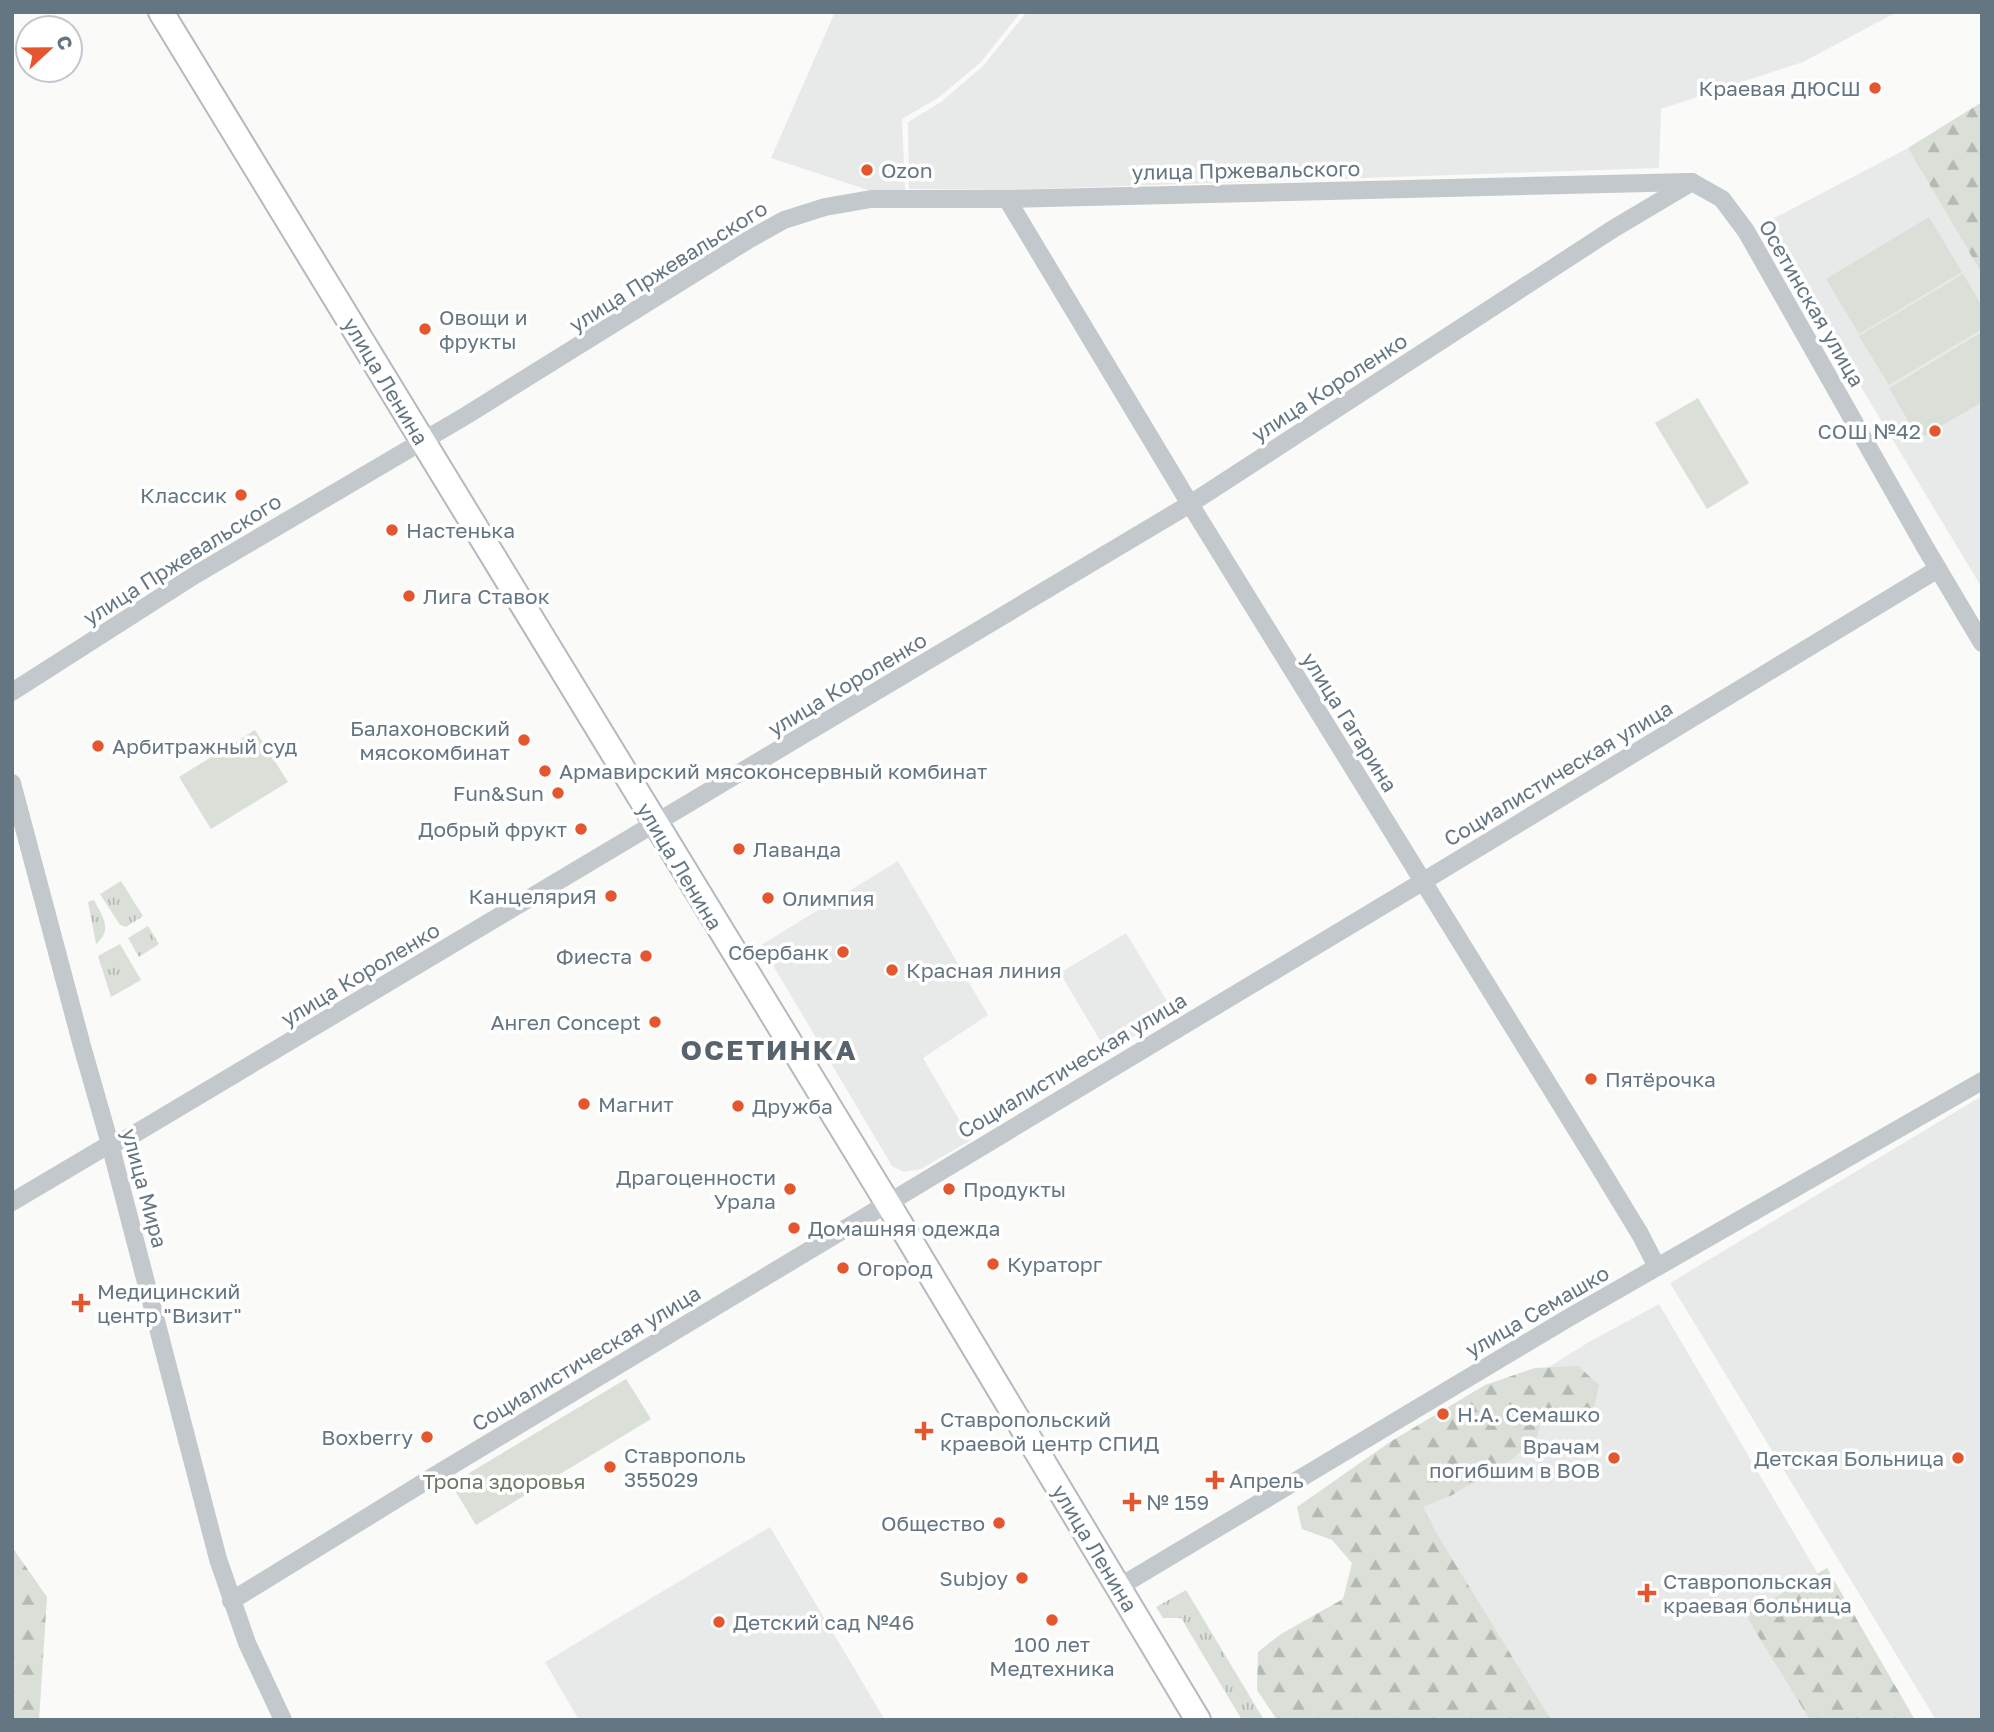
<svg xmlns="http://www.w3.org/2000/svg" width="1994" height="1732" viewBox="0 0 1994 1732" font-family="'Golos Text',sans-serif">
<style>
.built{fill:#e8e9e9}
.grass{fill:url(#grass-tufts)}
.forest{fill:url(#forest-firs)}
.green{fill:#dadfd7}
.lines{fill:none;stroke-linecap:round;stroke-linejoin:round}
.secondary-casing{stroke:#b3babf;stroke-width:28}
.minor{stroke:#c3c8cc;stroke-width:18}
.secondary{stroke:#fff;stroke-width:24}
.poi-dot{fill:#e4572e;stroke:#fff;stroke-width:2.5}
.labels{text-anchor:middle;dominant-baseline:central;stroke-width:7;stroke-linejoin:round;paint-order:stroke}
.poi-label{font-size:21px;fill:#657683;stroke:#fff;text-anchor:start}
.street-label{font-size:21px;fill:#657683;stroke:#fff}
.park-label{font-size:21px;fill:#687a64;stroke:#fff}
.district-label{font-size:28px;font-weight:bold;letter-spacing:2px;fill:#57646e;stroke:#fff}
</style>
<defs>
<pattern id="grass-tufts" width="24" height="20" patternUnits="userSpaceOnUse" patternTransform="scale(1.75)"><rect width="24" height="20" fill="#dadfd7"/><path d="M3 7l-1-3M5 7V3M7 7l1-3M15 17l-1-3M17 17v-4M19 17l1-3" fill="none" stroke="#b4b9b4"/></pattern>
<pattern id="forest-firs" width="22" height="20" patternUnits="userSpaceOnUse" patternTransform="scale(1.75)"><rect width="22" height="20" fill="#dadfd7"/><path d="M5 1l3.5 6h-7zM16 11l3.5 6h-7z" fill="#b4b9b4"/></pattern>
</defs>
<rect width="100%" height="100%" fill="#fafaf8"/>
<g class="built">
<path d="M835,12H1021L980,63L938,98L902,119L905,190H868L771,158Z"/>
<path d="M1027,12H1897L1803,62L1661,109L1659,168L1007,190L909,189L908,122L941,102L983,66Z"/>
<path d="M1908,148L1982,274V588L1763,224Z"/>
<path d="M898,861L988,1015L923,1058L971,1140L921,1169L904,1172L892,1166L761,945Z"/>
<path d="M1126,933L1174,1013L1107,1052L1060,973Z"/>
<path d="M1982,1096V1720H1936L1670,1283Z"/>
<path d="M1659,1304L1904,1720H1538L1390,1466L1589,1342Z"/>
<path d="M770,1527L885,1720H579L545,1662Z"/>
</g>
<g class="grass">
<path d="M121,881L143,916L126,927L120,925L100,894Z"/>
<path d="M94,900C103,917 113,930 96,944L88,902Z"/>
<path d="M148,926L159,944L139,957L128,938Z"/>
<path d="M120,944L141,980L111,997L98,956Z"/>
<path d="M1186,1590L1264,1720H1242L1181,1618H1163L1156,1607Z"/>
</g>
<g class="forest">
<path d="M1982,102V274L1908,148Z"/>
<path d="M1578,1366L1599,1385L1594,1409L1542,1411L1537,1437L1510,1461L1452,1495L1423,1507L1438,1536L1551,1720H1277L1257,1690L1258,1652L1281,1634L1343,1599L1352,1563L1332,1540L1302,1529L1297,1507L1390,1442L1485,1385L1535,1368Z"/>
<path d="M12,1547L47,1597L39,1720H12Z"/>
<path d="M1827,1568L1915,1720H1810L1748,1619L1749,1613Z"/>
</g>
<g class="green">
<path d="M1929,217L1962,272L1859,334L1826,279Z"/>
<path d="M1963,274L1982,306V329L1889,385L1859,336Z"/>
<path d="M1982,332V402L1919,439L1889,388Z"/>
<path d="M1698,398L1749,483L1707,509L1655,423Z"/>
<path d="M255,730L288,782L211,829L179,777Z"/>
<path d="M626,1379L651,1419L476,1525L451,1484Z"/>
</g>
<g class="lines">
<g class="secondary-casing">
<path id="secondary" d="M161,12L887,1202L1198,1720"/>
</g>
<g class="minor">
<path d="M1692,182L1722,199L1746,231L1925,547L1982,643"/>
<path d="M1007,199L1190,504L1592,1155L1640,1234L1657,1267"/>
<path d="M12,692L195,575L467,415L748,240L784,220L825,207L871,199H1007L1689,182"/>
<path d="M12,783L82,1046L110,1144L218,1559L247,1643L283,1720"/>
<path d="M12,1202L110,1144L126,1139L1190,504L1613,229L1692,182"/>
<path d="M1119,1587L1570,1317L1982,1081"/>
<path d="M231,1601L439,1473L1422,882L1938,569"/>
</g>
<use href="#secondary" class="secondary"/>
</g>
<g class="poi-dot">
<circle cx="1875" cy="88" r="7"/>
<circle cx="867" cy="170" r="7"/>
<circle cx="425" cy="329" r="7"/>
<circle cx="1935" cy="431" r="7"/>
<circle cx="241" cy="495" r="7"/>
<circle cx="392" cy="530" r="7"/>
<circle cx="409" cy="596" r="7"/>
<circle cx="524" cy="740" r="7"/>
<circle cx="98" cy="746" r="7"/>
<circle cx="545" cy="771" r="7"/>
<circle cx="558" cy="793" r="7"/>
<circle cx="581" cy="829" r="7"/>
<circle cx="739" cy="849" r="7"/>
<circle cx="611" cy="896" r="7"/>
<circle cx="768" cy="898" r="7"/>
<circle cx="843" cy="952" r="7"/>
<circle cx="646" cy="956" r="7"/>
<circle cx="892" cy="970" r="7"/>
<circle cx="655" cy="1022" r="7"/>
<circle cx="1591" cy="1079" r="7"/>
<circle cx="584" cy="1104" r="7"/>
<circle cx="738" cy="1106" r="7"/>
<circle cx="790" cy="1189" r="7"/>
<circle cx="949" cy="1189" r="7"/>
<circle cx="794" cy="1228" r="7"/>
<circle cx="993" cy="1264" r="7"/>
<circle cx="843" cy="1268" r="7"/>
<path d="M77.5 1292.5h7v7h7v7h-7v7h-7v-7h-7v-7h7z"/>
<circle cx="1443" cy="1414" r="7"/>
<path d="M920.5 1420.5h7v7h7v7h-7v7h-7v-7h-7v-7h7z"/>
<circle cx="427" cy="1437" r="7"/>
<circle cx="1614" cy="1458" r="7"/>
<circle cx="1958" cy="1458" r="7"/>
<circle cx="610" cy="1467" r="7"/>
<path d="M1211.5 1469.5h7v7h7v7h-7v7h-7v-7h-7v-7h7z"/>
<path d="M1128.5 1491.5h7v7h7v7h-7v7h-7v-7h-7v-7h7z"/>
<circle cx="999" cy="1523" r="7"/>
<circle cx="1022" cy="1578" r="7"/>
<path d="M1643.5 1582.5h7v7h7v7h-7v7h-7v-7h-7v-7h7z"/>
<circle cx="1052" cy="1620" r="7"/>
<circle cx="719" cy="1622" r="7"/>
</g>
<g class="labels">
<g class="poi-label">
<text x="1861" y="88" text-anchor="end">Краевая ДЮСШ</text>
<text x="881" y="170">Ozon</text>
<text x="439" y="317">Овощи и<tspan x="439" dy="24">фрукты</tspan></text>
<text x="1921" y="431" text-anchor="end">СОШ №42</text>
<text x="227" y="495" text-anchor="end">Классик</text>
<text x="406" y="530">Настенька</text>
<text x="423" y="596">Лига Ставок</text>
<text x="510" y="728" text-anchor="end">Балахоновский<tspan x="510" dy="24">мясокомбинат</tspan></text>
<text x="112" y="746">Арбитражный суд</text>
<text x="559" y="771">Армавирский мясоконсервный комбинат</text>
<text x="544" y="793" text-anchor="end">Fun&amp;Sun</text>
<text x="567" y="829" text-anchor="end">Добрый фрукт</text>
<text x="753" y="849">Лаванда</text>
<text x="597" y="896" text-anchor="end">КанцеляриЯ</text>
<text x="782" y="898">Олимпия</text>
<text x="829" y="952" text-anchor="end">Сбербанк</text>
<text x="632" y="956" text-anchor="end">Фиеста</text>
<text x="906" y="970">Красная линия</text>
<text x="641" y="1022" text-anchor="end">Ангел Concept</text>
<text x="1605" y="1079">Пятёрочка</text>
<text x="598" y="1104">Магнит</text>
<text x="752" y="1106">Дружба</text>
<text x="776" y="1177" text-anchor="end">Драгоценности<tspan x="776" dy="24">Урала</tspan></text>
<text x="963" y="1189">Продукты</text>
<text x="808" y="1228">Домашняя одежда</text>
<text x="1007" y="1264">Кураторг</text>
<text x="857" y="1268">Огород</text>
<text x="97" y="1291">Медицинский<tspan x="97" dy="24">центр "Визит"</tspan></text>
<text x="1457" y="1414">Н.А. Семашко</text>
<text x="940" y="1419">Ставропольский<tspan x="940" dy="24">краевой центр СПИД</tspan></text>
<text x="413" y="1437" text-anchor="end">Boxberry</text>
<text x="1600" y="1446" text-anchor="end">Врачам<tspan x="1600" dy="24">погибшим в ВОВ</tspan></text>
<text x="624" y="1455">Ставрополь<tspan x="624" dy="24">355029</tspan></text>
<text x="1944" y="1458" text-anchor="end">Детская Больница</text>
<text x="1229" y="1480">Апрель</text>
<text x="1146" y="1502">№ 159</text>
<text x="985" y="1523" text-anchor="end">Общество</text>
<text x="1008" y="1578" text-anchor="end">Subjoy</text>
<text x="1663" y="1581">Ставропольская<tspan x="1663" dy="24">краевая больница</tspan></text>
<text x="733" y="1622">Детский сад №46</text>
<text x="1052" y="1644" text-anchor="middle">100 лет<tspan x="1052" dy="24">Медтехника</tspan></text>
</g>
<g class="street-label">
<text transform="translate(1246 170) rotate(-1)">улица Пржевальского</text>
<text transform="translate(668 266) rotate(-32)">улица Пржевальского</text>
<text transform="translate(1812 303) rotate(60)">Осетинская улица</text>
<text transform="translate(386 381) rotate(59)">улица Ленина</text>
<text transform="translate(1329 387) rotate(-33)">улица Короленко</text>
<text transform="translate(182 559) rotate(-32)">улица Пржевальского</text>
<text transform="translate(847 684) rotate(-31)">улица Короленко</text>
<text transform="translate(1350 722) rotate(58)">улица Гагарина</text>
<text transform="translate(1558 773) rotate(-31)">Социалистическая улица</text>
<text transform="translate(680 866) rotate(59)">улица Ленина</text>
<text transform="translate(360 974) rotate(-31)">улица Короленко</text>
<text transform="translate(1072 1065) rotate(-31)">Социалистическая улица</text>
<text transform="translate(145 1188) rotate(75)">улица Мира</text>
<text transform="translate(1537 1311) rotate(-30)">улица Семашко</text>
<text transform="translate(586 1358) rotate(-31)">Социалистическая улица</text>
<text transform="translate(1095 1548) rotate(59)">улица Ленина</text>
</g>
<g class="park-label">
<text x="504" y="1481">Тропа здоровья</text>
</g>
<g class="district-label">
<text x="769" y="1049">ОСЕТИНКА</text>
</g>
</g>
<rect width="1994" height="1732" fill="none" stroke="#657683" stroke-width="28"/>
<g transform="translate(49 49) rotate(68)"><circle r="33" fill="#ffffff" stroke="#c1c8cd" stroke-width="2"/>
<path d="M0-5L12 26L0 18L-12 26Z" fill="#e4572e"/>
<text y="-10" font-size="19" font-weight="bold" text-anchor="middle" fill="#657683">С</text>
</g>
</svg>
